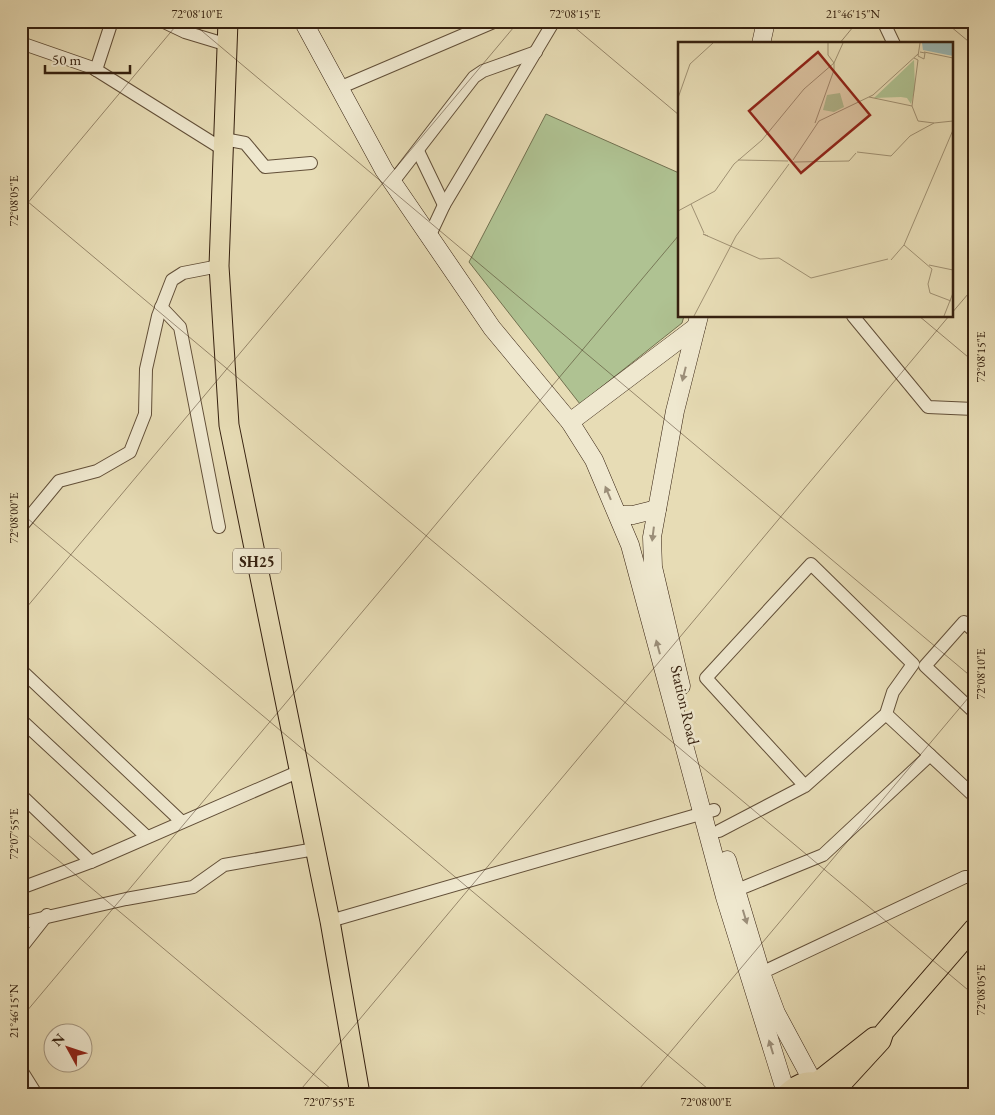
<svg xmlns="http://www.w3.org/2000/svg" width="995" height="1115" viewBox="0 0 995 1115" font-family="'EB Garamond',serif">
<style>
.green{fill:#afc292;stroke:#727150}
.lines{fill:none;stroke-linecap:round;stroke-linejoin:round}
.street-casing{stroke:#624f38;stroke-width:14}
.secondary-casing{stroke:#35200f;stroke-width:19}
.primary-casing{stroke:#35200f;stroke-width:21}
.street{stroke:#efe8cf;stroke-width:12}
.secondary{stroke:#efe8cf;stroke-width:18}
.primary{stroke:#e7dcb5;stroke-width:19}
.oneway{fill:#9b8e79}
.ticks{fill:none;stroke:#35200f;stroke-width:1;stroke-opacity:0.45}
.labels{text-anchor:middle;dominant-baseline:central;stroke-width:5;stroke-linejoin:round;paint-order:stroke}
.shield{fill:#efe8cf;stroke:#6d5c49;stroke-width:1}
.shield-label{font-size:15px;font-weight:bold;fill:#35200f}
.street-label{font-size:16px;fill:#35200f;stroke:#efe8cf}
.inset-road{fill:none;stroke:#a09173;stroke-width:1}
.view{fill:#8f2418;fill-opacity:0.15;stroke:#8f2418;stroke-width:2.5}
.inset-edge{fill:none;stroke:#35200f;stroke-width:2.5}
.neatline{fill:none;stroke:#35200f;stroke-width:2}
.ticks-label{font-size:12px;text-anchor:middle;fill:#35200f}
</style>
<rect width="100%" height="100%" fill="#e7dcb5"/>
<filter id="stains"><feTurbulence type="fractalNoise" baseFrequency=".004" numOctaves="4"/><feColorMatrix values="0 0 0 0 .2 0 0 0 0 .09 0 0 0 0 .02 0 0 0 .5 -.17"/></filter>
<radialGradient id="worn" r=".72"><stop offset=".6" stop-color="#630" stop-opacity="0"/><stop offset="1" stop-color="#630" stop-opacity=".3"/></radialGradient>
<path class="green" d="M546,114L679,173V316H684L682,323L580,404L469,262Z"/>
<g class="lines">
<g class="street-casing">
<g id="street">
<path d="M162,21L185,32L228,45"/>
<path d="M883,21L894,44"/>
<path d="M21,43L93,68L224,150"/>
<path d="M96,70L112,21"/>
<path d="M339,88L496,21"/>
<path d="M224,139L245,143L265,167L311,163"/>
<path d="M418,151L444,205"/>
<path d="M392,183L474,77L483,71L536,52"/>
<path d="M429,237L444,205L554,21"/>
<path d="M161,307L180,327L219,527"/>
<path d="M853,316L928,407L974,409"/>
<path d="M21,527L59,481L97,471L130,452L145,414L146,369L158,316L172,280L183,273L219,266"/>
<path d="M974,631L964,622L925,666L974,712"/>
<path d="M21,670L182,822"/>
<path d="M886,714L974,796"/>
<path d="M21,720L147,837"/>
<path d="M21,795L91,862"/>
<path d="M719,831L805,786L886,714L893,692L913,664L811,564L706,678L805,786"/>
<path d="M21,888L91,862L300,771"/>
<path d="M737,890L823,855L930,755"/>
<path d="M330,921L714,810"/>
<path d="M21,923L126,899L193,887L224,865L315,849"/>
<path d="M21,948L47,915"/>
<path d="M761,973L965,877H974"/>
<path d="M21,1070L36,1094"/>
</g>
</g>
<g class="secondary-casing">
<g id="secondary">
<path d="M303,21L384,170L492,328L570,422L594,460L630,545L725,897L786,1093"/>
<path d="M761,44L766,21"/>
<path d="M570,422L696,327"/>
<path d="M618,515H633L657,509"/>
<path d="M681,686L653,567L652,537L675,411L699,316"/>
<path d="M727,860L761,973L776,1013L812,1080"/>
</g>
</g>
<g class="primary-casing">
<g id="primary">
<path d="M228,21L219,266L229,425L330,921L360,1094"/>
<path d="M817,1082L874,1037"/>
<path d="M836,1090L881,1041L884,1032L974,928"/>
<path d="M786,1094C800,1081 810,1079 828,1085"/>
</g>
</g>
<use href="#street" class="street"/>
<use href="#secondary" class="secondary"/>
<use href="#primary" class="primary"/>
</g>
<defs><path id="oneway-solid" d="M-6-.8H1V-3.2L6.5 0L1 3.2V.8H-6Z" transform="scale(1.25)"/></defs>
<g class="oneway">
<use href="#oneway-solid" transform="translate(684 374) rotate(104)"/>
<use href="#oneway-solid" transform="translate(608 493) rotate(-113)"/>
<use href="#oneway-solid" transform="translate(653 534) rotate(97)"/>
<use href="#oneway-solid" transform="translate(658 647) rotate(-105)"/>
<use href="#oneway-solid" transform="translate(745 917) rotate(73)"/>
<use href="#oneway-solid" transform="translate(771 1047) rotate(-107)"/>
</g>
<path class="ticks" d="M190,21L974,679M567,21L679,115M944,21L974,46M839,44L858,21M21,196L974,995M21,211L180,21M951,314L974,287M919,316L974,362M21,513L714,1094M21,614L519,21M21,829L337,1094M21,1018L679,235M297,1094L949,316M635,1094L974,691"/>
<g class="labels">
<rect class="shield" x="233" y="548.5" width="48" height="25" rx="4"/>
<g class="shield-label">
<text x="257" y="561">SH25</text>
</g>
<g class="street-label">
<text transform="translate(685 705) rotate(77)">Station Road</text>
</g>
</g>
<g transform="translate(678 42)">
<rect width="275" height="275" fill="#e7dcb5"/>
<path d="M236,18L237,46L233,62L229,56L223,55L196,56ZM162,51L166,65L156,70L145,68L149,53Z" fill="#afc292"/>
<path d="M244,1H275V14L245,8Z" fill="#9ab9b7"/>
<path class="inset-road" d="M242,10L247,11L246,17L240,14L242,1M246,10L275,16M191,55L234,64L240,79L256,81M0,56L12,22L35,1M234,64L240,18L236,16M137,81L156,28V21L150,13V1M179,110L213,114L232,94L256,81L275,79M60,118L110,119M115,118L141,79L195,53L240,12M116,120L171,119L178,111M13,162L26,191M0,169L37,149L56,122L84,98L126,47L156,21L165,1M30,194L25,192L82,217L101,216L133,236L210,217M226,203L254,227L250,242L252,251L273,259M213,218L226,203L275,88M251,223L275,228M16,274L58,194L111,122M266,274L275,251"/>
<path class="view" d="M140,10L192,73L123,131L71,69Z"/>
<rect width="275" height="275" class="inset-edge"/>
</g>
<rect width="995" height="1115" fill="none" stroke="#e7dcb5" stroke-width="55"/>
<g transform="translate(68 1048) rotate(310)"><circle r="24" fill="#efe8cf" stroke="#a59882"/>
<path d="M0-4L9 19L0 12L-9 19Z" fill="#8f2418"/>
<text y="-8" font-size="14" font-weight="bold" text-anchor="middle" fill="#35200f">N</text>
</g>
<path d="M45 65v8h85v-8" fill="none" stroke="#35200f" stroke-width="2.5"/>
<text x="52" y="65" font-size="15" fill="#35200f" stroke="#efe8cf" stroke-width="4" paint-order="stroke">50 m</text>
<rect x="28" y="28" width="940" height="1060" class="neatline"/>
<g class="ticks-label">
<text x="197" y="18">72°08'10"E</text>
<text x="575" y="18">72°08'15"E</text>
<text x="853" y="18">21°46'15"N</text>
<text transform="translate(14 201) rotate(-90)" y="4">72°08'05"E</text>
<text transform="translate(981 357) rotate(-90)" y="4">72°08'15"E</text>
<text transform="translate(14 518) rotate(-90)" y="4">72°08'00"E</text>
<text transform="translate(981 674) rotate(-90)" y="4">72°08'10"E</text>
<text transform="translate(14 834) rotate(-90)" y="4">72°07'55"E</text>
<text transform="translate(981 990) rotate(-90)" y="4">72°08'05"E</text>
<text transform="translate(14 1011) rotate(-90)" y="4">21°46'15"N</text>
<text x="329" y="1106">72°07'55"E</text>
<text x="706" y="1106">72°08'00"E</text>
</g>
<rect width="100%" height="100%" filter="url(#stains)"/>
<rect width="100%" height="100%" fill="url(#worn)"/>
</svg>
